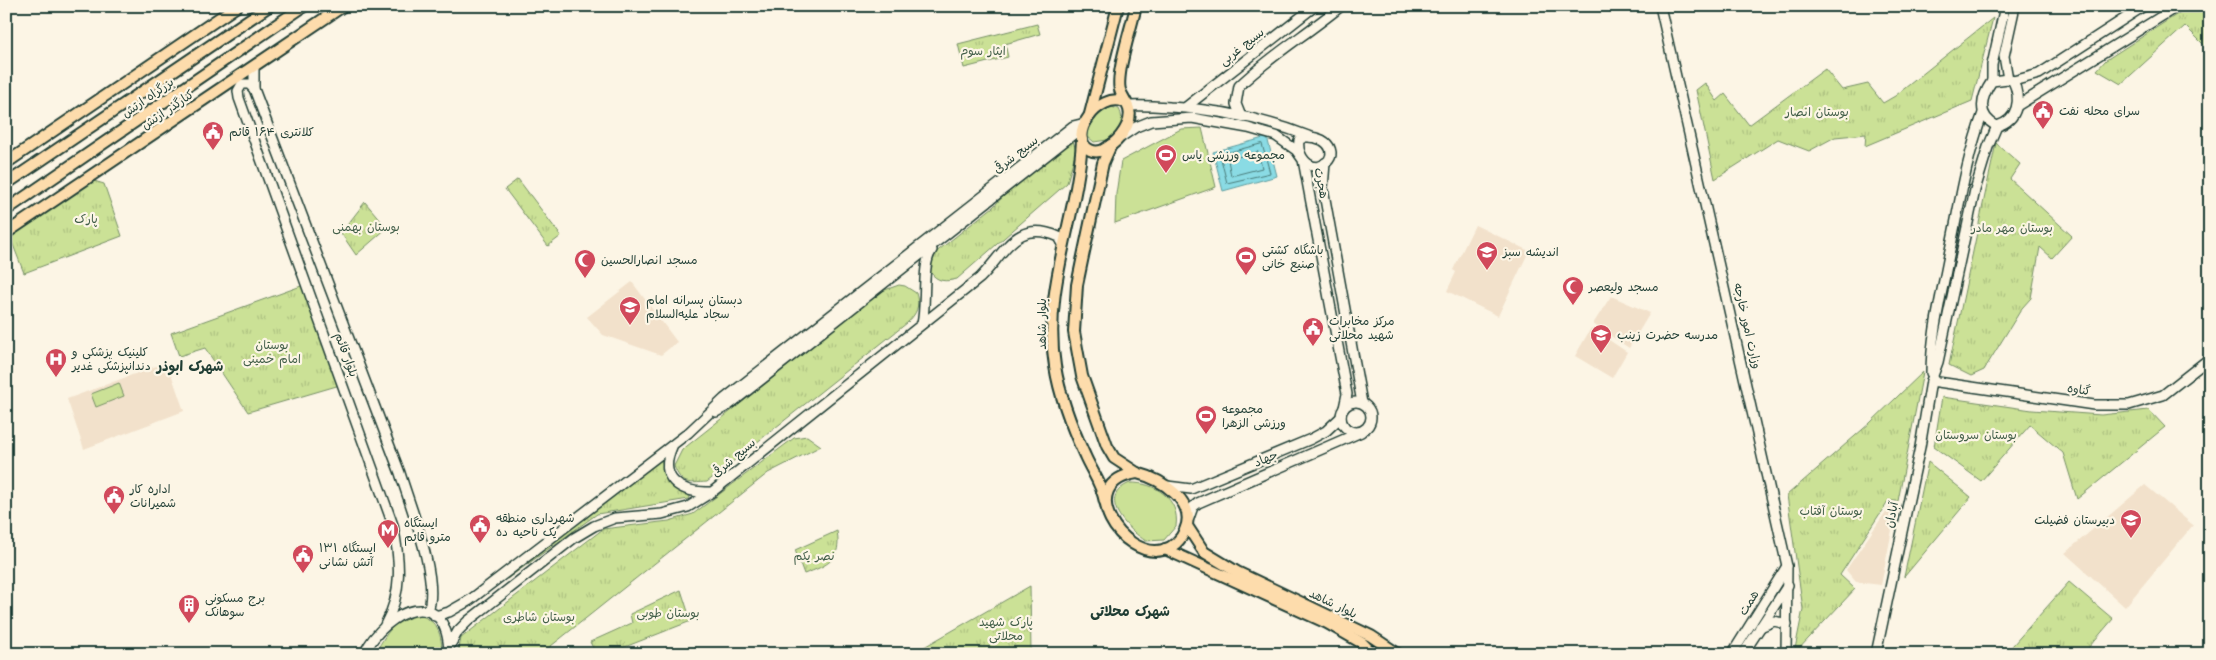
<svg xmlns="http://www.w3.org/2000/svg" width="2216" height="660" viewBox="0 0 2216 660" font-family="Kalam,'Playpen Sans Arabic',sans-serif">
<style>
.built{fill:#f2e1cb}
.green{fill:#cbe196;stroke:#758f65}
.park{fill:url(#park-tufts);stroke:#758f65}
.water{fill:#8adbe4;stroke:#5f9c9e}
.lines{fill:none;stroke-linecap:round;stroke-linejoin:round}
.shore{stroke:#4a7c7a;stroke-width:1}
.secondary-casing{stroke:#1f3d34;stroke-width:12}
.primary-casing{stroke:#1f3d34;stroke-width:14}
.trunk-casing{stroke:#1f3d34;stroke-width:14}
.secondary{stroke:#fcf5e5;stroke-width:9}
.primary{stroke:#fddcac;stroke-width:10}
.trunk{stroke:#fddcac;stroke-width:10}
.labels{text-anchor:middle;dominant-baseline:central;stroke-width:4.5;stroke-linejoin:round;paint-order:stroke}
.street-label{font-size:12px;fill:#1f3d34;stroke:#fcf5e5}
.park-label{font-size:12px;fill:#415e48;stroke:#fcf5e5}
.poi-label{font-size:12px;fill:#1f3d34;stroke:#fcf5e5;text-anchor:start}
.neighbourhood-label{font-size:14px;font-weight:bold;fill:#1f3d34;stroke:#fcf5e5}
</style>
<defs>
<pattern id="park-tufts" width="24" height="20" patternUnits="userSpaceOnUse" patternTransform="scale(1.25)"><rect width="24" height="20" fill="#cbe196"/><path d="M3 7l-1-3M5 7V3M7 7l1-3M15 17l-1-3M17 17v-4M19 17l1-3" fill="none" stroke="#aec282"/></pattern>
</defs>
<rect width="100%" height="100%" fill="#fcf5e5"/>
<filter id="ink" filterUnits="userSpaceOnUse"><feTurbulence type="fractalNoise" baseFrequency=".02" numOctaves="2"/><feDisplacementMap in="SourceGraphic" scale="10" xChannelSelector="R" yChannelSelector="G"/><feConvolveMatrix kernelMatrix="1 2 1 2 8 2 1 2 1" color-interpolation-filters="sRGB"/></filter>
<g filter="url(#ink)">
<g class="built">
<path d="M1475,225L1529,251L1498,316L1447,291L1456,272L1453,270Z"/>
<path d="M632,282L677,342L661,355L603,335L587,317Z"/>
<path d="M1611,296L1650,313L1629,348L1593,324Z"/>
<path d="M1591,328L1627,352L1612,378L1575,356Z"/>
<path d="M167,362L184,411L84,449L67,399Z"/>
<path d="M2145,485L2193,525L2125,607L2065,553Z"/>
<path d="M1891,504L1897,505L1881,585L1856,582L1846,570Z"/>
</g>
<g class="green">
<path d="M1111,107L1119,109C1126,122 1117,133 1107,140L1094,142L1088,137C1088,123 1099,113 1111,107Z"/>
<path d="M1202,128L1216,187L1115,223L1116,194L1121,161L1181,129Z"/>
<path d="M119,383L124,396L96,407L91,394Z"/>
<path d="M1130,483C1155,482 1180,499 1176,526L1164,540L1146,541C1128,530 1095,497 1130,483Z"/>
<path d="M418,615C438,620 442,635 442,654H375C385,635 395,617 418,615Z"/>
</g>
<g class="park">
<path d="M2190,6H2210V45L2207,48L2185,26L2121,84L2097,70L2106,60Z"/>
<path d="M1993,18L1972,101L1865,146L1866,134L1835,137L1809,151L1778,139L1715,179L1696,90L1705,83L1717,101L1725,94L1749,125L1825,69L1842,90L1868,84L1883,103L1895,96Z"/>
<path d="M1037,24L1040,34L1005,44L1008,57L964,68L958,44Z"/>
<path d="M1073,141L1076,150L1067,183L957,279C945,282 938,282 930,272V262L935,253L993,207L1011,188Z"/>
<path d="M1996,143L2020,164L2010,179L2072,236L2052,258L2040,247L2031,298L2022,308L1984,370L1971,376L1949,365Z"/>
<path d="M518,179L561,236L548,246L505,189Z"/>
<path d="M94,181L104,184L122,236L24,273L10,237L89,182Z"/>
<path d="M365,202L387,228L356,255L341,233Z"/>
<path d="M304,285L340,385L248,412L205,348L179,356L171,333Z"/>
<path d="M899,285L905,286L916,293C920,307 917,313 907,323L707,482C688,483 682,486 674,466L682,450L882,291Z"/>
<path d="M1923,372L1898,501H1888L1840,575L1855,589L1794,654L1803,609L1787,495L1870,423Z"/>
<path d="M1942,397L2032,410L2101,415L2149,410L2165,427L2077,499L2063,453L2030,425L1981,481L1934,447Z"/>
<path d="M807,436L821,446L768,473L541,654H458L461,638L603,529L669,521L693,514L794,438Z"/>
<path d="M661,458C665,476 671,490 691,495L689,499L597,514L507,579Z"/>
<path d="M1928,462L1971,497L1904,577Z"/>
<path d="M837,531C842,560 828,565 804,574L795,550Z"/>
<path d="M2069,582L2113,619L2083,654H2005Z"/>
<path d="M1030,586L1031,654H912Z"/>
<path d="M681,590L691,621L607,654H596L590,642L632,623L630,614Z"/>
</g>
<path class="water" d="M1267,137L1277,176L1223,191L1213,152Z"/>
<g class="lines">
<g class="shore">
<path d="M1262,144L1270,173L1227,183L1220,155Z"/>
<path d="M1258,152L1262,168L1231,176L1228,160Z"/>
</g>
<g class="secondary-casing">
<g id="secondary">
<path d="M1660,6L1787,566L1786,654"/>
<path d="M254,68V89L400,473C410,506 440,579 428,611"/>
<path d="M2008,79L2013,81C2021,98 2019,120 1997,126C1976,116 1981,97 1992,81Z"/>
<path d="M2008,79L2004,56L2015,6"/>
<path d="M1992,81V65L2005,6"/>
<path d="M2013,81L2039,74L2144,6"/>
<path d="M254,89L249,84H242L238,91L239,98L393,525C400,560 403,592 385,625"/>
<path d="M1128,106C1141,105 1156,106 1170,107C1220,109 1265,119 1311,137"/>
<path d="M2017,106L2178,6"/>
<path d="M1186,107L1315,6"/>
<path d="M1240,114L1236,104L1239,86C1270,56 1307,34 1341,6"/>
<path d="M1121,137L1136,127L1151,121L1192,118L1248,128L1276,136L1296,150L1303,160L1347,394L1344,408"/>
<path d="M1305,137C1333,135 1341,162 1316,167C1304,165 1297,152 1299,140Z"/>
<path d="M1325,163L1323,188L1362,403"/>
<path d="M922,324C927,303 921,264 932,250"/>
<path d="M1931,373C1931,334 1942,293 1949,255C1959,207 1966,159 1983,113"/>
<path d="M1931,381L2094,405H2129L2163,395L2210,358"/>
<circle cx="1356" cy="417" r="15"/>
<path d="M716,412L729,405L1075,133L1082,131"/>
<path d="M672,447C658,478 679,493 709,492"/>
<path d="M1167,486L1191,489L1311,439L1326,431L1341,417"/>
<path d="M1189,518L1193,507L1198,503L1361,432"/>
<path d="M435,616L449,612L470,600L688,433L724,399L1073,126L1085,123"/>
<path d="M1760,627L1774,621L1787,624"/>
<path d="M449,647L458,631L468,621L574,538L594,526L615,518L662,514L688,507L712,492L980,278C1006,252 1016,218 1059,237L1063,244"/>
<path d="M364,654C386,609 448,583 449,654"/>
<path d="M1732,654L1787,566"/>
<path d="M1743,654L1788,585"/>
<path d="M1876,654L1920,447L1931,381L1938,362L1975,190L1988,147L1997,126"/>
</g>
</g>
<g class="primary-casing">
<g id="primary">
<path d="M1124,102C1100,91 1065,137 1090,150C1096,153 1103,151 1108,147C1119,141 1133,123 1129,109C1123,92 1117,96 1120,73C1123,51 1131,28 1136,6"/>
<path d="M1090,114L1118,6"/>
<path d="M1082,140C1078,217 1042,288 1055,366C1060,398 1072,428 1085,456C1092,472 1102,484 1105,502"/>
<path d="M1111,145L1103,163L1082,261L1077,285L1074,332L1082,376L1107,446L1114,458L1137,473"/>
<path d="M6,163L237,6"/>
<path d="M6,233L343,6"/>
<path d="M1137,473C1161,479 1198,502 1185,530C1181,540 1174,547 1163,550C1123,560 1072,483 1137,473Z"/>
<path d="M1187,526L1204,552L1237,572L1371,636L1398,654"/>
<path d="M1165,549L1327,623L1362,643L1373,654"/>
</g>
</g>
<g class="trunk-casing">
<g id="trunk">
<path d="M6,184L269,6"/>
<path d="M6,210L304,6"/>
</g>
</g>
<use href="#secondary" class="secondary"/>
<use href="#primary" class="primary"/>
<use href="#trunk" class="trunk"/>
</g>
</g>
<defs>
<g id="civic-pin" transform="scale(1.125)"><path d="M0 17L-7.5 6A9.5 9.5 0 1 1 7.5 6Z" fill="#d1495b" stroke="#fcf5e5"/><path d="M-.6-6.5H3V-4.5H.6V-3L4-1V1h2V6H-6V1h2V-1L-.6-3ZM-1.2 2.5V6h2.4V2.5Z" fill="#fff"/></g>
<g id="stadium-pin" transform="scale(1.125)"><path d="M0 17L-7.5 6A9.5 9.5 0 1 1 7.5 6Z" fill="#d1495b" stroke="#fcf5e5"/><path d="M0-5a6.5 5 0 1 0 0 10a6.5 5 0 1 0 0-10ZM-3.5-1.8h7v3.6h-7Z" fill="#fff"/></g>
<g id="school-pin" transform="scale(1.125)"><path d="M0 17L-7.5 6A9.5 9.5 0 1 1 7.5 6Z" fill="#d1495b" stroke="#fcf5e5"/><path d="M0-5L7-2L0 1L-7-2ZM-4 1L0 2.5L4 1V4Q0 6-4 4Z" fill="#fff"/></g>
<g id="mosque-pin" transform="scale(1.125)"><path d="M0 17L-7.5 6A9.5 9.5 0 1 1 7.5 6Z" fill="#d1495b" stroke="#fcf5e5"/><path d="M3.5-4.9A6 6 0 1 0 3.5 4.9A5 5 0 1 1 3.5-4.9Z" fill="#fff"/></g>
<g id="hospital-pin" transform="scale(1.125)"><path d="M0 17L-7.5 6A9.5 9.5 0 1 1 7.5 6Z" fill="#d1495b" stroke="#fcf5e5"/><path d="M-5-5h3v3.5h4V-5h3V5h-3V1.5h-4V5h-3Z" fill="#fff"/></g>
<g id="metro-pin" transform="scale(1.125)"><path d="M0 17L-7.5 6A9.5 9.5 0 1 1 7.5 6Z" fill="#d1495b" stroke="#fcf5e5"/><path d="M-5.5 5V-5H-3L0 0L3-5H5.5V5H3V-.5L0 4L-3-.5V5Z" fill="#fff"/></g>
<g id="building-pin" transform="scale(1.125)"><path d="M0 17L-7.5 6A9.5 9.5 0 1 1 7.5 6Z" fill="#d1495b" stroke="#fcf5e5"/><path d="M-4-6H4V6H1V3H-1V6H-4ZM-2.5-4.3h1.7v1.8h-1.7ZM.8-4.3h1.7v1.8H.8ZM-2.5-1h1.7V.8h-1.7ZM.8-1h1.7V.8H.8Z" fill="#fff"/></g>
</defs>
<g fill-rule="evenodd">
<use href="#civic-pin" x="2043" y="111"/>
<use href="#civic-pin" x="213" y="132"/>
<use href="#stadium-pin" x="1166" y="155"/>
<use href="#school-pin" x="1487" y="252"/>
<use href="#stadium-pin" x="1246" y="257"/>
<use href="#mosque-pin" x="585" y="260"/>
<use href="#mosque-pin" x="1573" y="287"/>
<use href="#school-pin" x="630" y="307"/>
<use href="#civic-pin" x="1313" y="328"/>
<use href="#school-pin" x="1601" y="335"/>
<use href="#hospital-pin" x="56" y="359"/>
<use href="#stadium-pin" x="1206" y="416"/>
<use href="#civic-pin" x="114" y="496"/>
<use href="#school-pin" x="2131" y="520"/>
<use href="#civic-pin" x="480" y="525"/>
<use href="#metro-pin" x="388" y="530"/>
<use href="#civic-pin" x="303" y="555"/>
<use href="#building-pin" x="189" y="605"/>
</g>
<g class="labels">
<g class="street-label">
<text transform="translate(1242 47) rotate(-38)">بسیج غربی</text>
<text transform="translate(148 98) rotate(-35)">بزرگراه ارتش</text>
<text transform="translate(168 110) rotate(-34)">کنارگذر ارتش</text>
<text transform="translate(1016 155) rotate(-38)">بسیج شرقی</text>
<text transform="translate(1321 183) rotate(79)">هجرت</text>
<text transform="translate(1042 324) rotate(-90)">بلوار شاهد</text>
<text transform="translate(1747 326) rotate(77)">وزارت امور خارجه</text>
<text transform="translate(346 355) rotate(70)">بلوار قائم</text>
<text transform="translate(2079 390) rotate(8)">گناوه</text>
<text transform="translate(734 458) rotate(-40)">بسیج شرقی</text>
<text transform="translate(1266 459) rotate(-23)">جهاد</text>
<text transform="translate(1892 515) rotate(-78)">آبادان</text>
<text transform="translate(1749 603) rotate(-58)">همت</text>
<text transform="translate(1333 604) rotate(26)">بلوار شاهد</text>
</g>
<g class="park-label">
<text x="983" y="51">ایثار سوم</text>
<text x="1817" y="112">بوستان انصار</text>
<text x="86" y="219">پارک</text>
<text x="366" y="227">بوستان بهمنی</text>
<text x="2012" y="228">بوستان مهر مادر</text>
<text x="272" y="345">بوستان<tspan x="272" dy="14">امام خمینی</tspan></text>
<text x="1976" y="435">بوستان سروستان</text>
<text x="1831" y="511">بوستان آفتاب</text>
<text x="814" y="556">نصر یکم</text>
<text x="668" y="613">بوستان طوبی</text>
<text x="539" y="617">بوستان شاطری</text>
<text x="1006" y="622">پارک شهید<tspan x="1006" dy="14">محلاتی</tspan></text>
</g>
<g class="poi-label">
<text x="2059" y="111">سرای محله نفت</text>
<text x="229" y="132">کلانتری ۱۶۴ قائم</text>
<text x="1182" y="155">مجموعه ورزشی یاس</text>
<text x="1262" y="250">باشگاه کشتی<tspan x="1262" dy="14">صنیع خانی</tspan></text>
<text x="1503" y="252">اندیشه سبز</text>
<text x="601" y="260">مسجد انصارالحسین</text>
<text x="1589" y="287">مسجد ولیعصر</text>
<text x="646" y="300">دبستان پسرانه امام<tspan x="646" dy="14">سجاد علیه‌السلام</tspan></text>
<text x="1329" y="321">مرکز مخابرات<tspan x="1329" dy="14">شهید محلاتی</tspan></text>
<text x="1617" y="335">مدرسه حضرت زینب</text>
<text x="72" y="352">کلینیک پزشکی و<tspan x="72" dy="14">دندانپزشکی غدیر</tspan></text>
<text x="1222" y="409">مجموعه<tspan x="1222" dy="14">ورزشی الزهرا</tspan></text>
<text x="130" y="489">اداره کار<tspan x="130" dy="14">شمیرانات</tspan></text>
<text x="496" y="518">شهرداری منطقه<tspan x="496" dy="14">یک ناحیه ده</tspan></text>
<text x="2115" y="520" text-anchor="end">دبیرستان فضیلت</text>
<text x="404" y="523">ایستگاه<tspan x="404" dy="14">مترو قائم</tspan></text>
<text x="319" y="548">ایستگاه ۱۳۱<tspan x="319" dy="14">آتش نشانی</tspan></text>
<text x="205" y="598">برج مسکونی<tspan x="205" dy="14">سوهانک</tspan></text>
</g>
<g class="neighbourhood-label">
<text x="190" y="367">شهرک ابوذر</text>
<text x="1130" y="612">شهرک محلاتی</text>
</g>
</g>
<rect width="2216" height="660" fill="none" stroke="#fcf5e5" stroke-width="25"/>
<rect x="12" y="12" width="2191" height="635" fill="none" stroke="#1f3d34" stroke-width="2" filter="url(#ink)"/>
</svg>
